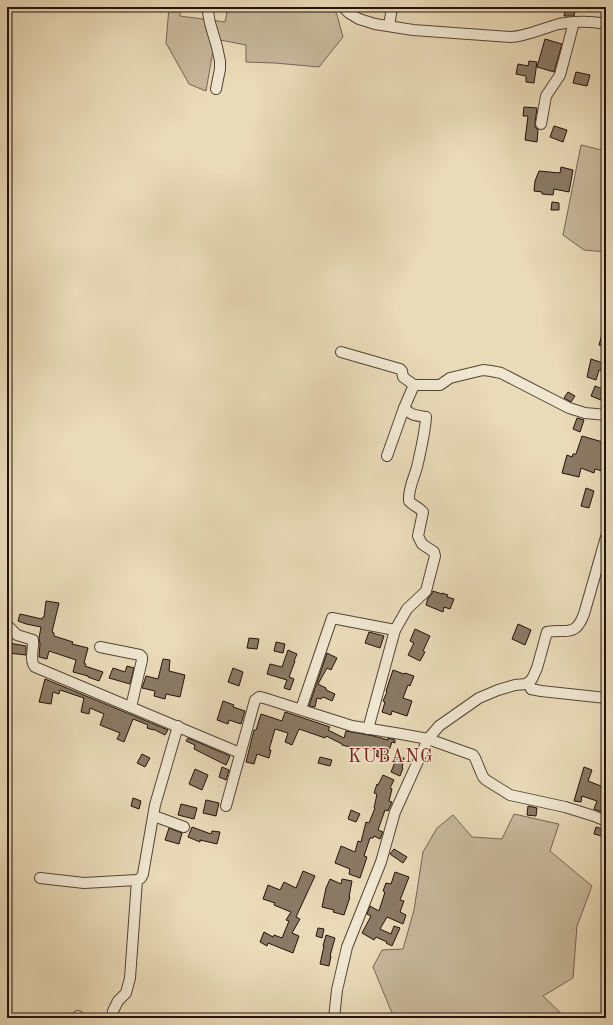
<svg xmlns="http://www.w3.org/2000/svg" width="613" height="1025" viewBox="0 0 613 1025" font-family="'Old Standard TT',serif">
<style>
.green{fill:#c7b89b;stroke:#756553}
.building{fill:#8a7a65;stroke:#23120b}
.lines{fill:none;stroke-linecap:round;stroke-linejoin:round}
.minor-casing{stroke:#544436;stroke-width:12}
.minor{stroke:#f1e7d1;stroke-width:10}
.labels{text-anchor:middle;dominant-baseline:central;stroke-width:3;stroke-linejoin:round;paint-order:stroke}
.quarter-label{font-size:18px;letter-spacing:1px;fill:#7a1f14;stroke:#f1e7d1}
</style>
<rect width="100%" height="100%" fill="#e9dab8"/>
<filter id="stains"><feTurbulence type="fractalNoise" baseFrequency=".005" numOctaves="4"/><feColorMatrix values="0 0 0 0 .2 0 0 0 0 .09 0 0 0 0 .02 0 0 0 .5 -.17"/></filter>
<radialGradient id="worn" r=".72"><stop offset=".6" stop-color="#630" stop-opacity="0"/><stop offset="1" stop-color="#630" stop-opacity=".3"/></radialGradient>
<g class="green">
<path d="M169,7H180V16L225,22L228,7H333L337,15L343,37L319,67L275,63L246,62V45L215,39L206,91L189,84L166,43Z"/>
<path d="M581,145L606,151V252L584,250L563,235Z"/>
<path d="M514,814L559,824L550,851L592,886L577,926L573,978L543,996L566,1018H394L373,967L382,950L403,949L414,910L423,852L437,828L453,815L472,837L502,839Z"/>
</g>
<g class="building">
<path d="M566,7H576L574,16H564Z"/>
<path d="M545,39L562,44L554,72L537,67Z"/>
<path d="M529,61L537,62L534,83L526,82V76L516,74L518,64L528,66Z"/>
<path d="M576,72L590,75L587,86L573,83Z"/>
<path d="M524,107L537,108L535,123V127L538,130L537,142L525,140L528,116H523Z"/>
<path d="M554,126L567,130L563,142L550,137Z"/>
<path d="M561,167L573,170L569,192L554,189L553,195L542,194V192L534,191L535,181L539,171L560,173Z"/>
<path d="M552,202L559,203V210H551Z"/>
<path d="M604,327L606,328V347L599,345Z"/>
<path d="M591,359L606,364V372L599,370L596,380L587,377Z"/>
<path d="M595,386L605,390L601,400L591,396Z"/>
<path d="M568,392L575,396L571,402L564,398Z"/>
<path d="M577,418L584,420L580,432L573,429Z"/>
<path d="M582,436L606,443V472L595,469L594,473L581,468L579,477L562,473L567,455L572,457L573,454H576Z"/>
<path d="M586,488L594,491L589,508L581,506Z"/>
<path d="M433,591L442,594V593L448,595L447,597L454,599L450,609L444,607L443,612L426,605L428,598L431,595Z"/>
<path d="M46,601L59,603L52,632L54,633V636L73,642L72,644L88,648L84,663L86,664L85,666L103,672L99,681L88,677V676L73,672L76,660L49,651L47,659L39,657L40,644L39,638L41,627L26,624L18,621L20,614L42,619L43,617H44Z"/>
<path d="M518,624L531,630L525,645L512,639Z"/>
<path d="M415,629L430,636L423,651L425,652L420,661L408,655L414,643L410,641Z"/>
<path d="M369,632L384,636L380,648L365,643Z"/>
<path d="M249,638L259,639L257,649L247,648Z"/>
<path d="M276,642L285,644L283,653L274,651Z"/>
<path d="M9,643L26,646V655L8,653Z"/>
<path d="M288,650L297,654L294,661H295L289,677L294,679L290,690L284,688L287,680L267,674L270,664L282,667Z"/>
<path d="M327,653L337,658L331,670L327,668L318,684L326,688V690L335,694L332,701L323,697L321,699L317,698L315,707L309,706Z"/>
<path d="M163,659L170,660L169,671L185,675L180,697L166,694L165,699L154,696L155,691L142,688L146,676L158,679Z"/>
<path d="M127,666L134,668L130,684L109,678L113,668L125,672Z"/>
<path d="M233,668L243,672L239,686L228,682Z"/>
<path d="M393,670L404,674L405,673L414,676L410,686L408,685L403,698L412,701L407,716L392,711L391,715L382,712L385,702L383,701L387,692L386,691Z"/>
<path d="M45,679L168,730L165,735L153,729V730L147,728L148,725L133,719L124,742L117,739L120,733L100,725L104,714L90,708L89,714L81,712L84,698L60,690L59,694L53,692L51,704L39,702Z"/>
<path d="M223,701L234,705L233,707L245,711L241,724L229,720L228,724L217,720Z"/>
<path d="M285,712L330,727L328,730L344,738L346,731L374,736L388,740V738L395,740V743L392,742L386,759L376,756L378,751L357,747V749L350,747L342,745V744L326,736L325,738L299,729L292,745L285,742L288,733L275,729L269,750H271L269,758L257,754L254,764L246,762L254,730H256L261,714L282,721Z"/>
<path d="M188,738L230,756L226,765L194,749L195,745L186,741Z"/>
<path d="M142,754L150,758L145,767L137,763Z"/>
<path d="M320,757L332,760L330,766L318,763Z"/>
<path d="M397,757L404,758L402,768H403L400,776L391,772Z"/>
<path d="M222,767L229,770L226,780L219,777Z"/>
<path d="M584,767L592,770L588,781L606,788V801H605L602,812L594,809L597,801L582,796L581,802L574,801Z"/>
<path d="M195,769L208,775L202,790L189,784Z"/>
<path d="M383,775L394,780L390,788L392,789L389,801L392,802L388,811L385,810L378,830L383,832L380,839L374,836L373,838H370L364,856L367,857L360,878L349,874L350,869L335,863L341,846L355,852L358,841L361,842L366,822L369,823L375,808H374L377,794L374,793L377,784L378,785Z"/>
<path d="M133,798L141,801L139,809L131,806Z"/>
<path d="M206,800L219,803L216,816L203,813Z"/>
<path d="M181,804L197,808L194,819L178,815Z"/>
<path d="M528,806L537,808L536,816L527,815Z"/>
<path d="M351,810L360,814L356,822L348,819Z"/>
<path d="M192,827L211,834L212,831L220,832L217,844L200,840V842L188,837Z"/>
<path d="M596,827L606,830V837L594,834Z"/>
<path d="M169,828L182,833L179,844L165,840Z"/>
<path d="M394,849L407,857L403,863L390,854Z"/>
<path d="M303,871L315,876L296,917L300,919L292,933L299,936L293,953L268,943L267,946L260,942L264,932L273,937L274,935L282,938L289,921L286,920L291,912L274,905L275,903L263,899L268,885L280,890L284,882L296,888Z"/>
<path d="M395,872L409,877L400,900L404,901L400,912L406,915L403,924L387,917L380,929L391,934L394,926L400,928L392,946L386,943L387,942L376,937L374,940L362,933L371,916L367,914L370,906L379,911L385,892L383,891L386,883L391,884Z"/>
<path d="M330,879L341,884L342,879L352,881L349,897H350L344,915L333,912L334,910L322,907L326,888Z"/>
<path d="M318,928L324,929L322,938L316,936Z"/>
<path d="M326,935L335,938L330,956H331L329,966L320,964L324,946H323Z"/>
</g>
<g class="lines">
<g class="minor-casing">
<g id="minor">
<path d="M207,7L210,23L217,47L220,61V69L216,89"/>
<path d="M343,7L349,13L359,19L375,24L413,30L511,37C528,36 543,28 559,24C574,21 591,21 606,24"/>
<path d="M389,26L392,7"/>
<path d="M541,124L546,96L560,75L574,22"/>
<path d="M341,352L400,369L402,371L403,377L414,385"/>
<path d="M387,456L404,408L414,385H440L450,378L483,370L491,371L501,373L569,408L585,413L606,415"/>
<path d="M7,625L17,635L33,640C34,648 29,660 35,667L240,753"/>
<path d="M100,647L140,655L142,657V660L131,707"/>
<path d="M529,682L531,689L541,691L606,698"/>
<path d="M301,709L332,618L395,630"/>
<path d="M368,729L395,630L407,609L426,591L435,556L434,552L422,544L418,536L423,512C418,506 413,506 409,501C408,489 414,478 417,467C421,450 425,433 426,417C415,415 412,416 404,408"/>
<path d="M226,806L255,700L259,697L264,698L352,726L401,734L428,739L473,755L475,758L483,777L486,780L510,795L565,807L594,816L606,821"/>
<path d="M154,816L184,827"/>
<path d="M40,878L84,883L137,880L141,878L143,874L155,805L178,726"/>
<path d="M78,1016V1018"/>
<path d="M112,1018L113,1011L118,1001L126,993L130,978L137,880"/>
<path d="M334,1018L337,990L347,947L381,862L395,812L428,739L439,726L479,698L498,690L515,685L526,684L529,682L532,679L537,668L547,632C552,631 555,631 560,631C575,632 579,627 584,614L606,537"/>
</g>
</g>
<use href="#minor" class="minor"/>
</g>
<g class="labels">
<g class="quarter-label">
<text x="391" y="757">KUBANG</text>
</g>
</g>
<rect width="613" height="1025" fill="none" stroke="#e9dab8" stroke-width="24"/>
<rect x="8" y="8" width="597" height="1009" fill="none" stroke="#23120b" stroke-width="2"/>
<rect x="12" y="12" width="589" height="1001" fill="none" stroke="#23120b"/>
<rect width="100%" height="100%" filter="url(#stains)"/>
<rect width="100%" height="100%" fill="url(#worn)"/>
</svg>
